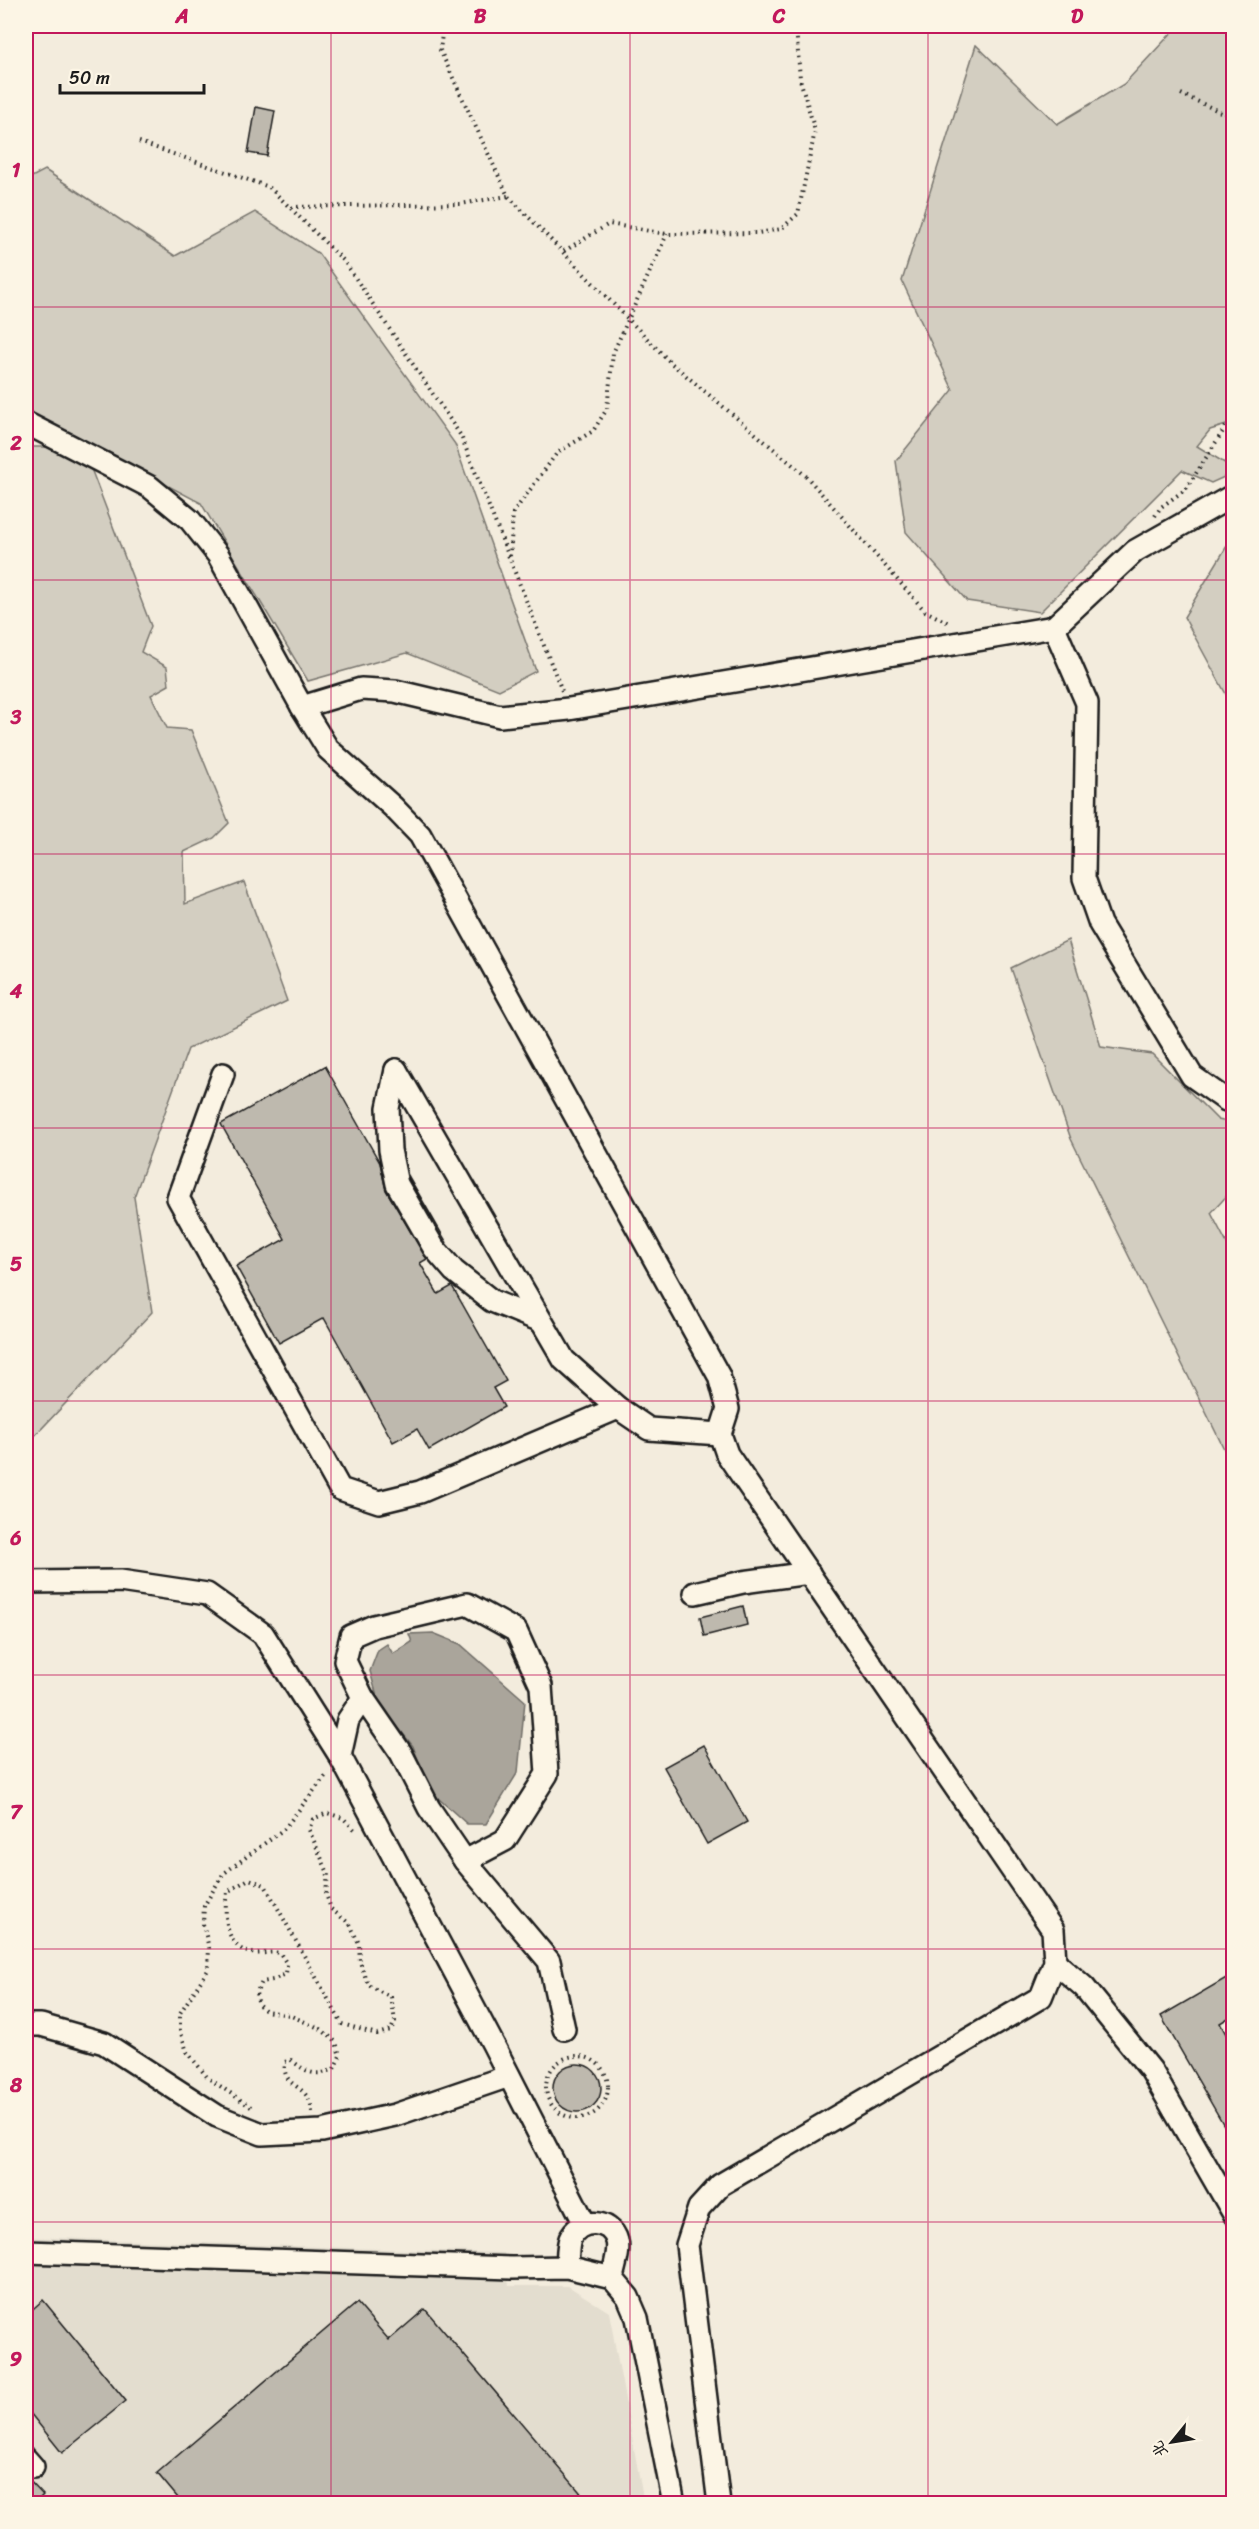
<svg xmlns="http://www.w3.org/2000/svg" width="1259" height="2529" viewBox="0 0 1259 2529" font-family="Sriracha,'LXGW WenKai TC',sans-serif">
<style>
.built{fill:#e3ddcf}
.green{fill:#d3cec1;stroke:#78756e;stroke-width:1.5}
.water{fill:#aaa59b;stroke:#716e68;stroke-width:1.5}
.building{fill:#beb9ae;stroke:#1c1c1c;stroke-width:1.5}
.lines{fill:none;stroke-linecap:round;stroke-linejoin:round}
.minor-casing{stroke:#1c1c1c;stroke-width:26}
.path{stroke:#1c1c1c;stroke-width:4;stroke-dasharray:1.5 4.5;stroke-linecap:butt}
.minor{stroke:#fcf5e5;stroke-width:21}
.grid{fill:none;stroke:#c2185b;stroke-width:1.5;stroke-opacity:0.55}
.neatline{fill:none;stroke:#c2185b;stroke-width:2}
.grid-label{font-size:20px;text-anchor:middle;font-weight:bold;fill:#c2185b}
</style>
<rect width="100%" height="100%" fill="#f3ecdd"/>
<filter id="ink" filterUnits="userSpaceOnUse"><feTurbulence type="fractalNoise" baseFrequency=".0167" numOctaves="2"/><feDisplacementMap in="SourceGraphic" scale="12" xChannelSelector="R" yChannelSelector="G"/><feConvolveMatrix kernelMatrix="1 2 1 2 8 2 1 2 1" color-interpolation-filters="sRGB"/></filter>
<g filter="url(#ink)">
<path class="built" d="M26,2237L504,2253L509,2286H568L609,2312L644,2503L26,2504Z"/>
<g class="green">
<path d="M1178,26H1233V423L1210,430L1197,446L1233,468V473L1211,483L1182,470L1040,612L967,601L906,532L896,461L953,390L902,281L976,45L1057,124L1124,84Z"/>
<path d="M45,170L175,256L255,212L318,253L455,444L536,671L499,690L407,653L308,681L201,503L26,411V180Z"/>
<path d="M26,447H48L90,466L151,626L141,652L167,667L169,685L151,695L167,728L191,730L229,823L214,838L184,852L185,904L244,882L287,1001L188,1049L134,1197L152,1312L26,1445Z"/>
<path d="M1233,536V707L1184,617Z"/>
<path d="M1068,940L1101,1047L1152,1054L1218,1120L1233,1123V1189L1211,1213L1231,1251H1233V1467L1071,1139L1011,968Z"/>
</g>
<path class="water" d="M433,1633L460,1644L525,1701L518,1772L486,1824H467L429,1790L413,1746L379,1704L370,1671L378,1650L387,1644L393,1654L412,1642L409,1634Z"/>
<g class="building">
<path d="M256,107L275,111L267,156L248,153Z"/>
<path d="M325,1066L380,1163L386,1190L427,1259L420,1263L438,1294L452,1286L506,1381L493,1388L504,1407L429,1450L417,1429L393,1442L324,1318L279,1343L236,1266L285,1239L221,1124Z"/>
<path d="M408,1175L447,1243L409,1179Z"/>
<path d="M743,1606L747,1625L704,1636L700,1617Z"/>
<path d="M704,1745L747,1822L707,1844L664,1767Z"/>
<path d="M1233,1974V2015L1220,2023L1233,2047V2141L1161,2016Z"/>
<circle cx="577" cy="2088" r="24"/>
<path d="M43,2300L126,2401L62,2453L26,2408V2315Z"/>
<path d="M357,2303L389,2340L425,2309L590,2504H183L157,2473Z"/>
<path d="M26,2477L43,2495L34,2504H26Z"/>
</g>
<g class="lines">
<g class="minor-casing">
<g id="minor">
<path d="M26,423L150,487L190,520L218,555L302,707"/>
<path d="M1054,627L1135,551L1234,495"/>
<path d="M396,1070L564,1360L618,1408L649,1429L720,1434"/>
<path d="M396,1070L388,1108L390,1150L397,1184L434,1248L454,1271L492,1301L541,1321"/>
<path d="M223,1074L178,1198L340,1489L379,1502L420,1492L618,1408"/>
<path d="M26,1582L120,1581L207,1594L263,1634L340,1756L493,2044L585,2224"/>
<path d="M695,1593L743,1582L809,1573"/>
<path d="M467,1604L516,1631L541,1686L547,1774L505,1840L465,1861L429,1808L401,1753L363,1698L345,1661L351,1636L374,1626Z"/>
<path d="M340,1756L348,1720L363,1698"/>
<path d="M465,1861L549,1961L564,2029"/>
<path d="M1055,1962L1084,1987L1151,2070L1234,2214"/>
<path d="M26,2025H41L104,2043L217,2116L262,2134L322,2131L395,2115L509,2076"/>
<path d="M26,2252L512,2268L567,2267L612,2278C614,2267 620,2252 617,2241C611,2218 578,2218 570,2239C567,2247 568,2259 567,2267"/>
<path d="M612,2278L628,2297L637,2318L674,2504"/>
<path d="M26,2459L33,2467"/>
<path d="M719,2504L687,2245L699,2208L720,2185L1041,1997L1055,1962L1053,1930L727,1454L720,1434L728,1409L719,1376L420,835L393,807L328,749L302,707L361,689L395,691L500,716L569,709L1054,627L1087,703L1084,878L1100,924L1192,1076L1226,1100L1234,1102"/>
</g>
</g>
<g class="path">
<path d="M443,26L440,50L508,196L671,363L806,476L925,611L951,624"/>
<path d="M1181,94L1234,118"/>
<path d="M139,142L269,187L344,261L461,436L562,691"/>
<path d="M291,207L461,204L508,196"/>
<path d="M564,251L609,224L667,234L758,233L781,229L798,214L815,131L800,79L796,26"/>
<path d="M1155,516L1161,507L1186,489L1234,414"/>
<path d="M510,556L513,513L557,453L593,431L607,409L613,353L667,234"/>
<circle cx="577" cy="2087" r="31"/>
<path d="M251,2107L208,2078L187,2052L180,2030V2013L208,1970L209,1948L203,1924L204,1906L223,1874L284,1829L327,1774"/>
<path d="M312,2112C310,2082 281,2090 285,2062L291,2060C307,2072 314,2078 334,2069L340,2056L336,2042L321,2029L289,2015L266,2011L259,2005L256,1993L262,1982L273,1980L286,1974L287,1964L280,1953C270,1951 261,1955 252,1953C224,1948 224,1913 227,1892L249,1879L265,1885L342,2024L377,2034L391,2030L395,2021L391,1997L368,1985L360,1962L359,1944L350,1924L331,1909L326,1894L328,1873L309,1830L313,1819L327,1813L343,1818L356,1831"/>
</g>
<use href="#minor" class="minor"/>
</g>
</g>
<path class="grid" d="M331,26V2504M630,26V2504M928,26V2504M26,307H1234M26,580H1234M26,854H1234M26,1128H1234M26,1401H1234M26,1675H1234M26,1949H1234M26,2222H1234"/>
<rect width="1259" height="2529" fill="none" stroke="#fcf5e5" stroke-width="66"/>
<g transform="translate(1172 2442) rotate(240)" stroke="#fcf5e5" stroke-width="4.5" paint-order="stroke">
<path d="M0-4.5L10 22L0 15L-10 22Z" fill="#1c1c1c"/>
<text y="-9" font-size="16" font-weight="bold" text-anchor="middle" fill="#1c1c1c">北</text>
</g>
<path d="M60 84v9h144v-9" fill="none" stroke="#1c1c1c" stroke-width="3"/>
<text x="69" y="84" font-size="18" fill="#1c1c1c" stroke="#fcf5e5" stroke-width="4.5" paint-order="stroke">50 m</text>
<rect x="33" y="33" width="1193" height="2463" class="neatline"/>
<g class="grid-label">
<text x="182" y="23">A</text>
<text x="480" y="23">B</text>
<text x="779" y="23">C</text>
<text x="1077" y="23">D</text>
<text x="16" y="177">1</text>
<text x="16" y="450">2</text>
<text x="16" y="724">3</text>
<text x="16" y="998">4</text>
<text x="16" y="1271">5</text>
<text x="16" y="1545">6</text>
<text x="16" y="1819">7</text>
<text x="16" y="2092">8</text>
<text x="16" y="2366">9</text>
</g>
</svg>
